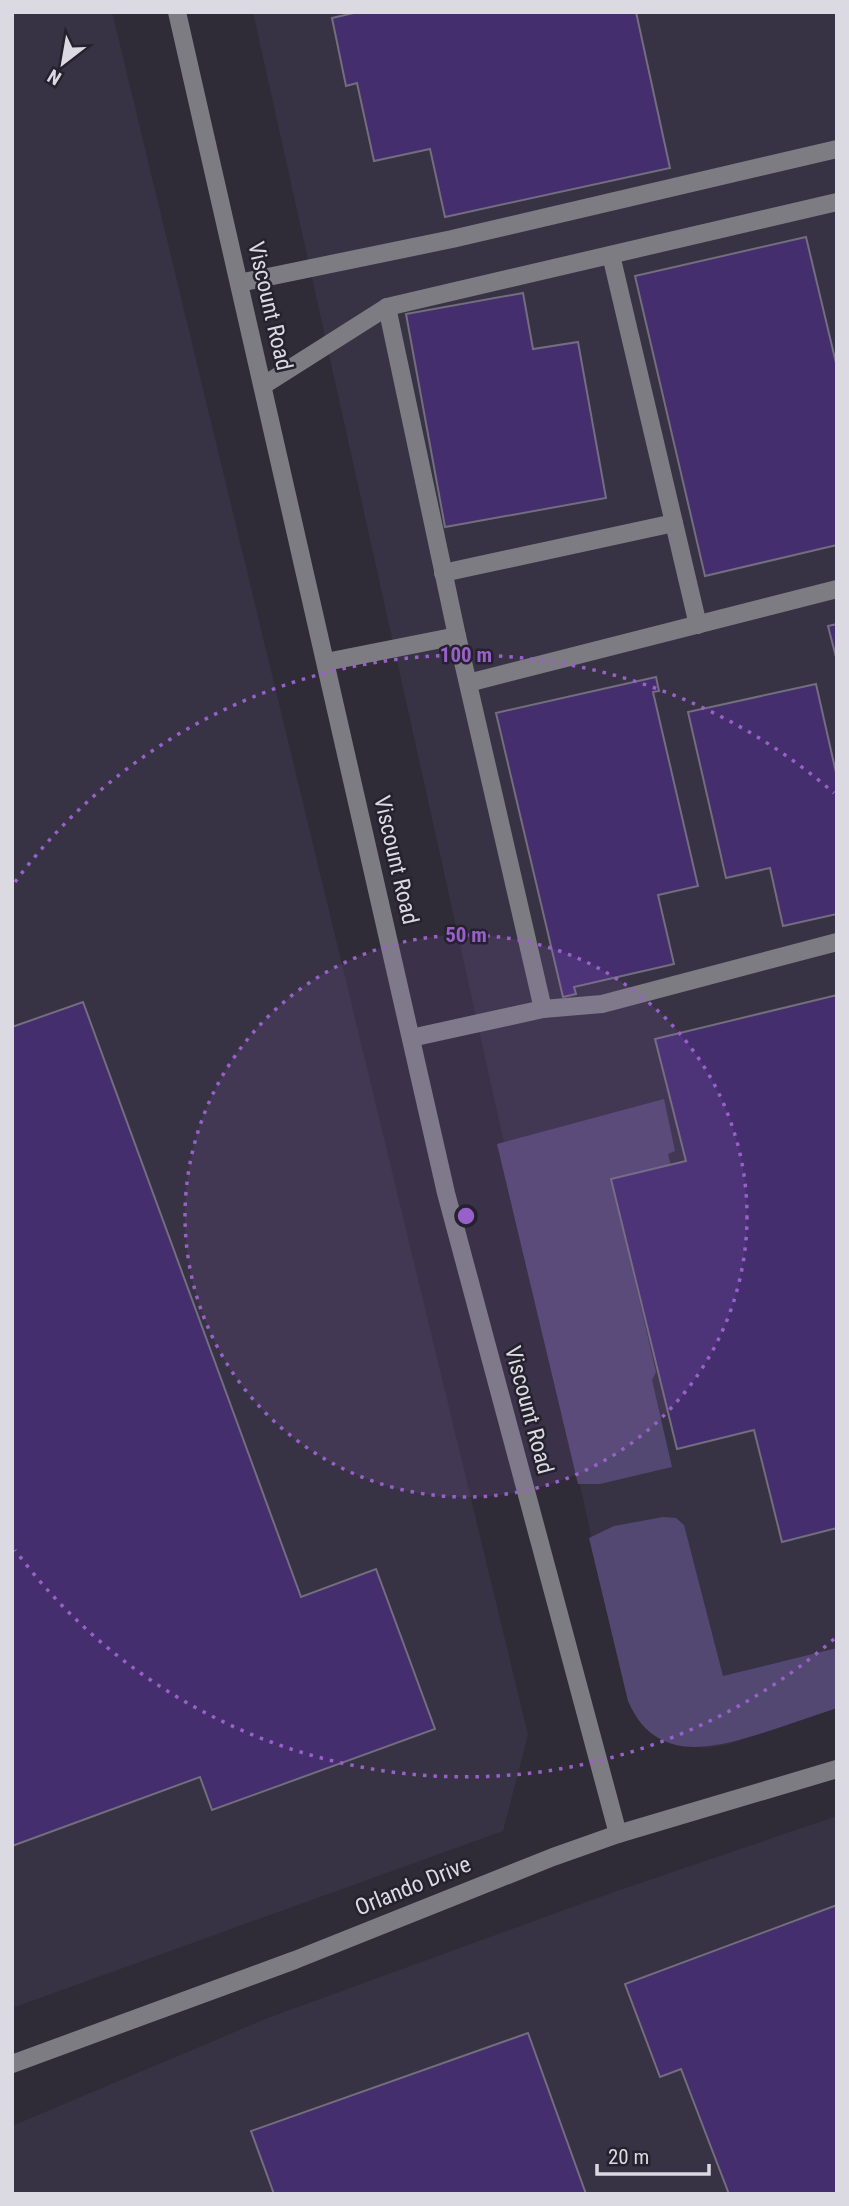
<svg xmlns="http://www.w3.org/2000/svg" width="849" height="2206" viewBox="0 0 849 2206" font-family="'Roboto Condensed',sans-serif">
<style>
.built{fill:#373345}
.green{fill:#534871}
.building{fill:#442e6e;stroke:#726e7d;stroke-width:2}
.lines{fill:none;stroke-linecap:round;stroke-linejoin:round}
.minor{stroke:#7e7c83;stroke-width:18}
.ring{fill:none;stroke:#9860c9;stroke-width:3.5;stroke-dasharray:3.5 7}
.labels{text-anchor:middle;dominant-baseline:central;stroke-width:5;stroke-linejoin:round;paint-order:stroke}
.street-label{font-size:23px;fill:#dbd9e1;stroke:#25222e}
.centre{fill:#9860c9;stroke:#25222e;stroke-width:3.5}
.ring-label{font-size:21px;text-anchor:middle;font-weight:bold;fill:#9860c9;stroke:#25222e;stroke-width:5;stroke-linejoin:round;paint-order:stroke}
</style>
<rect width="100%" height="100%" fill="#2f2c38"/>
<g class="built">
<path d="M12,12H112L528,1735L503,1831L12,2008Z"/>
<path d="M253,12H837V1708L726,1745L705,1748L666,1742L642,1725L628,1701Z"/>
<path d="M837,1816V2194H12V2126L268,2018L614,1892Z"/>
</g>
<g class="green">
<path d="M664,1099L675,1151L668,1154L676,1186L616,1200L656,1372L652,1380L672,1467L600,1484H578L497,1144Z"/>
<path d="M663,1517L676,1518L684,1525L723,1676L837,1648V1708C814,1716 792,1723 769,1731C716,1748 656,1766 628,1701L589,1538L614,1526Z"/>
</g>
<g class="building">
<path d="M358,12H636L670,168L445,217L430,149L374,161L357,83L346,86L332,18Z"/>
<path d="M806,237L837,367V545L705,576L635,276Z"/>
<path d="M523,293L533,349L578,342L606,498L445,527L406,314Z"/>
<path d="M837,624V661L828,626Z"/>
<path d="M656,677L659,691L653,692L698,886L658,895L674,964L574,987L576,994L563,997L496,713Z"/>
<path d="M816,684L837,777V914L783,926L770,868L726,878L688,712Z"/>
<path d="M837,995V1528L782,1542L754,1430L677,1449L611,1179L686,1161L655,1039Z"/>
<path d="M83,1002L301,1597L376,1569L435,1729L212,1810L200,1777L12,1846V1027Z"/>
<path d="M837,1905V2194H729L681,2069L660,2077L625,1984Z"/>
<path d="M528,2033L586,2194H274L251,2131Z"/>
</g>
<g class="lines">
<g class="minor">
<path d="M177,12L446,1193L618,1834"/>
<path d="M611,255L698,625"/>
<path d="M239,283L452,239L837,149"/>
<path d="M387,307L457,636"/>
<path d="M264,385L387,307L837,202"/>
<path d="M443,573L674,523"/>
<path d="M326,662L457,636L543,1009L411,1038"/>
<path d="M468,683L837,589"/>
<path d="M543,1009L602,1004L837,942"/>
<path d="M12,2064L295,1960L553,1857L618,1834L837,1769"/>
</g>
</g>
<circle cx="466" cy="1216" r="281" fill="#9860c9" fill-opacity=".12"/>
<g class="ring">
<circle cx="466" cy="1216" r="281"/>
<path d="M834 1639A561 561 0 0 1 15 1550M15 882A561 561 0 0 1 834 793"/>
</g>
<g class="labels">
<g class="street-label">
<text transform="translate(270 306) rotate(77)">Viscount Road</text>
<text transform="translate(396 860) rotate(77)">Viscount Road</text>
<text transform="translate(529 1410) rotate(75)">Viscount Road</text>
<text transform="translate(413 1886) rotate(-22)">Orlando Drive</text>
</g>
</g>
<circle cx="466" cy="1216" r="10" class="centre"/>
<g class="ring-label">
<text x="466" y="662">100 m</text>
<text x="466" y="942">50 m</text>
</g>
<rect width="849" height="2206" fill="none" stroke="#dbd9e1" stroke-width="28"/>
<g transform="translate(63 63) rotate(211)" stroke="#25222e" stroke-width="5" paint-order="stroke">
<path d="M0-5L12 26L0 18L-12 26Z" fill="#dbd9e1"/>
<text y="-10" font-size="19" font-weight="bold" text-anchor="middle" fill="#dbd9e1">N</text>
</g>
<path d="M597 2164v10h112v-10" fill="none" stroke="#dbd9e1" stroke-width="3.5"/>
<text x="608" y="2164" font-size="21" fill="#dbd9e1" stroke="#25222e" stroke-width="5" paint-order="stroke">20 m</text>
</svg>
